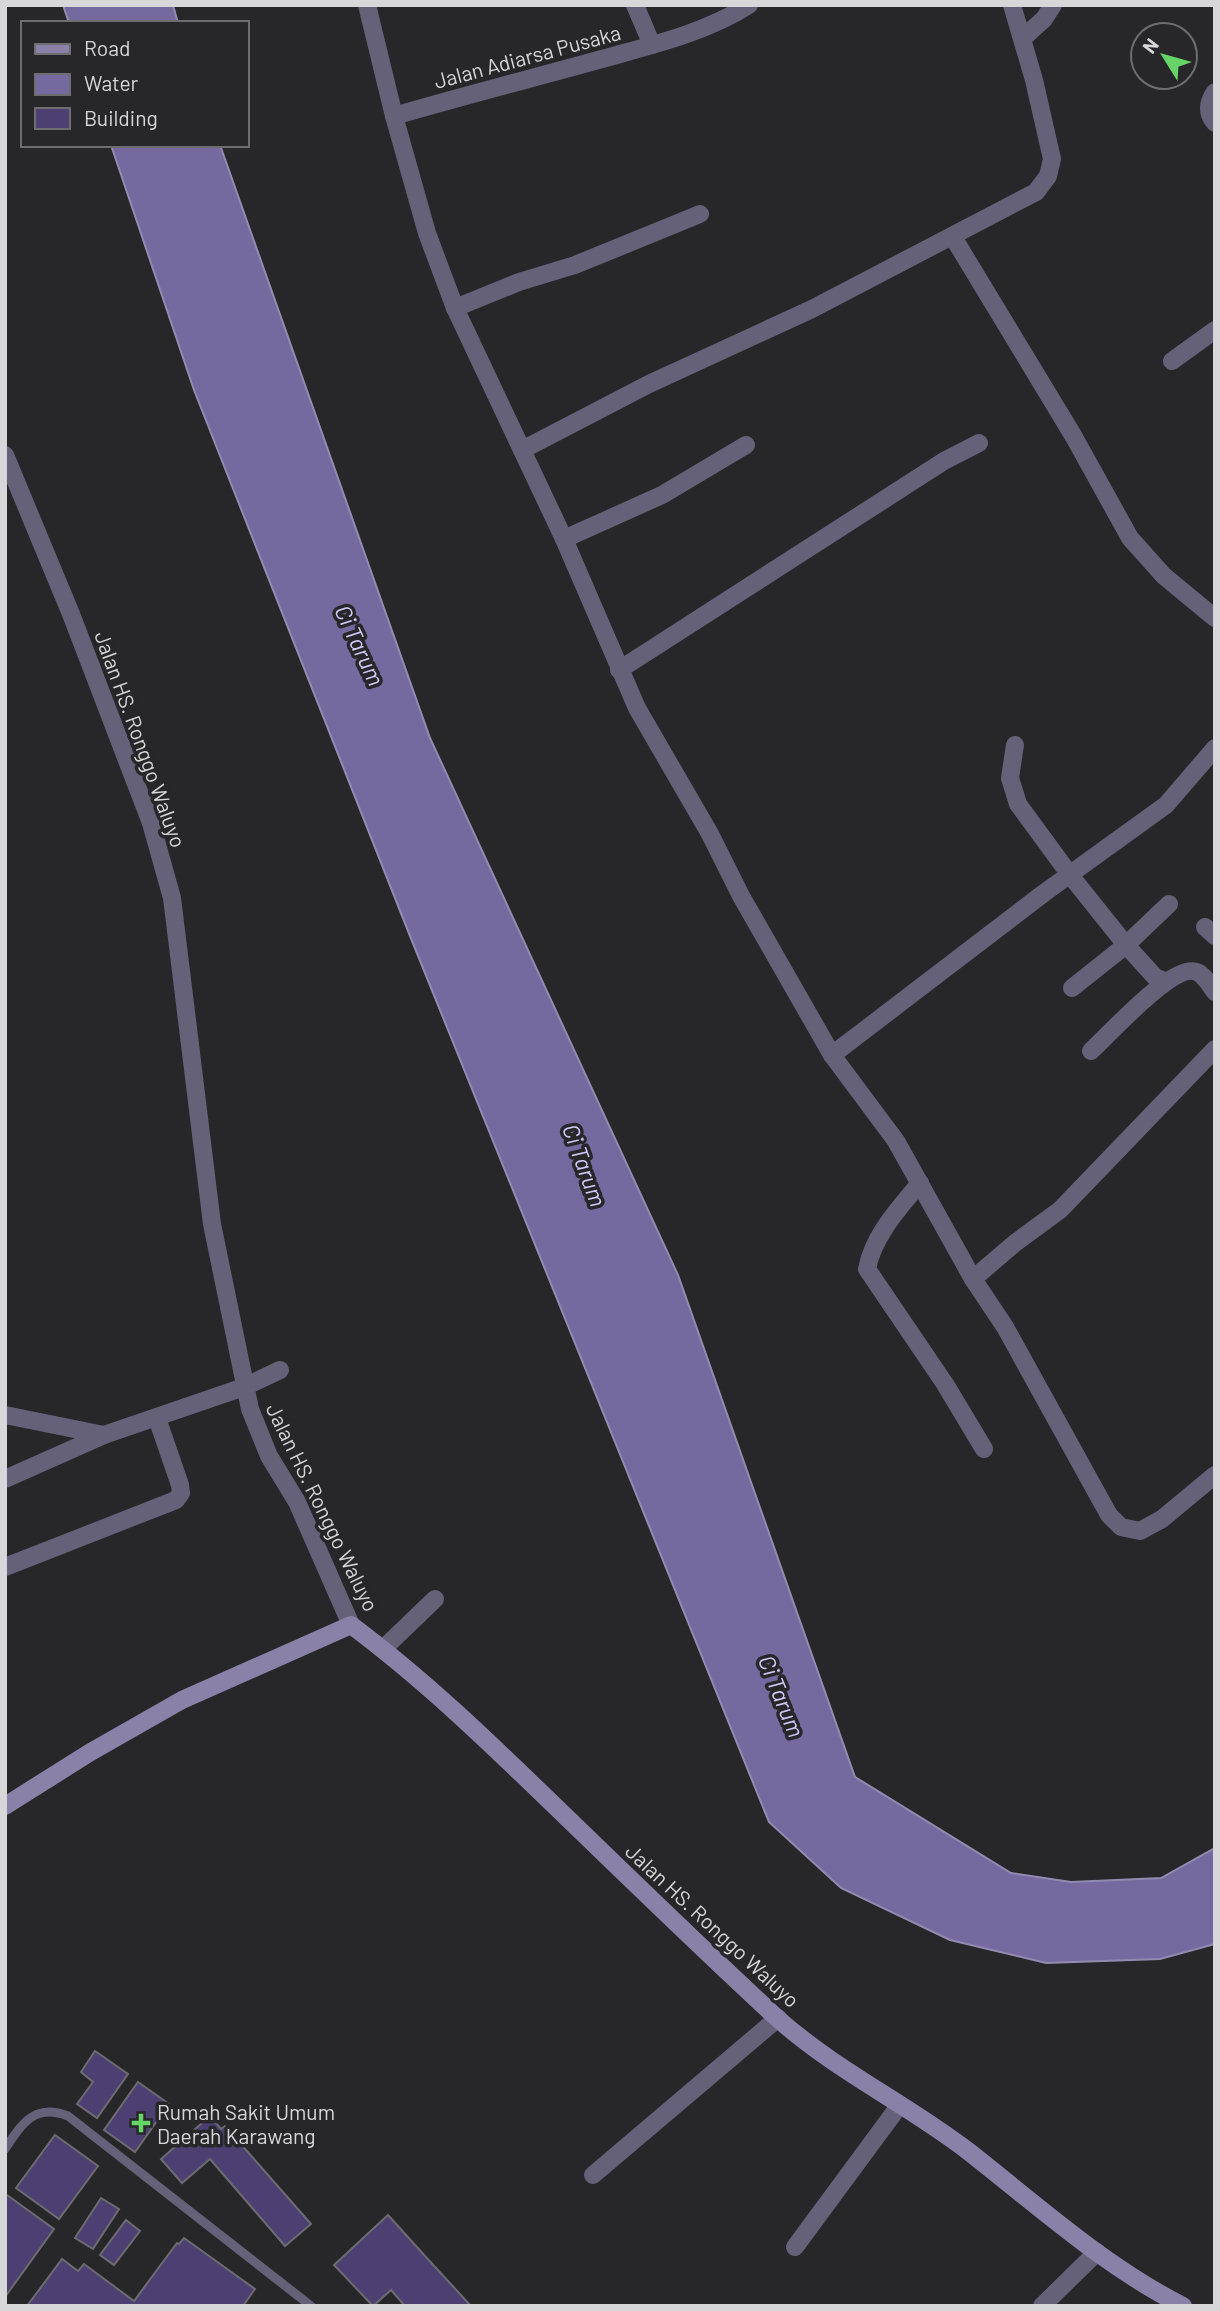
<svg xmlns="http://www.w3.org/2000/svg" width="1220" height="2311" viewBox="0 0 1220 2311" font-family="Barlow,sans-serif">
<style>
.water{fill:#756a9f;stroke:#928bb0;stroke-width:2}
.building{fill:#4c4072;stroke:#6c6b70;stroke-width:2}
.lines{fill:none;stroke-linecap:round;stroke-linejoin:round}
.lane{stroke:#656179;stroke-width:9}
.street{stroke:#656179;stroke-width:18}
.secondary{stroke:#8981a7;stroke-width:18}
.poi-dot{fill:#66d466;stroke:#27272a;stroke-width:2.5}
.labels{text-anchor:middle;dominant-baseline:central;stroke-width:7;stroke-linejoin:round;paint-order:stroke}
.street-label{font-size:21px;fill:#d7d7d9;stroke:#27272a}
.poi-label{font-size:21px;fill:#d7d7d9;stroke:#27272a;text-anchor:start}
.water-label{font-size:23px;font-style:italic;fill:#d2c9fa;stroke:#27272a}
</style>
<rect width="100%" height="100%" fill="#27272a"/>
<g class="water">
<path d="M63,5H173L178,23H69Z"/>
<path d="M111,145H220L430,738L678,1275L855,1777L1011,1873L1071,1882L1161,1878L1215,1848V1944L1160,1959L1046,1963L950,1940L841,1888L769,1822L410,936L194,390Z"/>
</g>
<g class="building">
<path d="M95,2051L128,2074L97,2118L77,2104L93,2082L81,2072Z"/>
<path d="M138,2082L169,2104L135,2152L104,2130Z"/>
<path d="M210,2116L221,2129L225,2126L311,2224L285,2246L210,2159L182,2183L161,2159Z"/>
<path d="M55,2135L98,2166L59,2219L16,2188Z"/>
<path d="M7,2195L54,2229L5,2297V2198Z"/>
<path d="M101,2198L119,2209L93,2249L75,2238Z"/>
<path d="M388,2215L425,2256L471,2306H405L391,2290L373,2306L334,2265Z"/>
<path d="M126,2220L140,2231L114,2265L100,2255Z"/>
<path d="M184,2238L255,2289L243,2306H27L62,2259L78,2271L84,2264L134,2301L177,2243L179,2244Z"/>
</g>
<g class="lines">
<path class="lane" d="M5,2149C22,2123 35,2103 68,2116L311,2306"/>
<g class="street">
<path d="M367,5L394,116L427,233L455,308L564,539L637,708L710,834L741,896L832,1055L896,1141L973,1279L1005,1327L1109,1515L1121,1527L1140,1531L1162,1519L1215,1475"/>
<path d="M635,5L652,45"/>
<path d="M1023,38L1044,19L1053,5"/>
<path d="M1215,92C1208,102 1206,113 1215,123"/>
<path d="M394,116C463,96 533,78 602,59C652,45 705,33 749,5"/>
<path d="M953,237L1074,437L1130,538L1164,576L1215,618"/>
<path d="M455,308L519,282L575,265L700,214"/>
<path d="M1172,361L1215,330"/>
<path d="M522,450L649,384L812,309L1036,192L1048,176L1052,159L1034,80L1012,5"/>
<path d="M5,455L71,614L151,823L172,898L212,1224L250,1409L269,1456L297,1502L351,1625"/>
<path d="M564,539L662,495L746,445"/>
<path d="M619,670L944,461L979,443"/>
<path d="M1015,745L1010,778L1018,804L1070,875L1126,945L1155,977L1164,981"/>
<path d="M1205,927L1215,936"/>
<path d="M1072,988L1126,945L1169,904"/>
<path d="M1091,1051C1109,1035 1173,962 1197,972C1204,975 1210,985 1215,992"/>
<path d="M832,1055L1044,893L1166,805L1215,748"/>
<path d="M920,1183C899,1208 873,1236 867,1269L945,1384L984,1449"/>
<path d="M973,1279L1015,1243L1060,1210L1215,1049"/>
<path d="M5,1415L104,1435"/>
<path d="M5,1479L104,1435L244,1387L280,1370"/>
<path d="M5,1567L176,1500L181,1493L180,1485L157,1418"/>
<path d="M383,1649L435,1599"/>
<path d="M593,2175L778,2018"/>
<path d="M795,2247L899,2106"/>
<path d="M1042,2306L1097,2252"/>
</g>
<path class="secondary" d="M5,1806L89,1753L182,1700L351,1625C437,1689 512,1765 589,1839C651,1899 713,1959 777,2018C835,2070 907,2104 968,2151C1037,2205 1104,2266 1183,2306"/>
</g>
<path class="poi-dot" d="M137.5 2112.5h7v7h7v7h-7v7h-7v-7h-7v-7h7z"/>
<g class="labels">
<g class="street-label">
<text transform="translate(527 56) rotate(-15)">Jalan Adiarsa Pusaka</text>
<text transform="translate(141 739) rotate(70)">Jalan HS. Ronggo Waluyo</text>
<text transform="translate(323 1507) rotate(64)">Jalan HS. Ronggo Waluyo</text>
<text transform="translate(713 1925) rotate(43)">Jalan HS. Ronggo Waluyo</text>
</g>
<g class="poi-label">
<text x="157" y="2111">Rumah Sakit Umum<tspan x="157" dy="24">Daerah Karawang</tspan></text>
</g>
<g class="water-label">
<text transform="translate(360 645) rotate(65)">Ci Tarum</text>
<text transform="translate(585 1165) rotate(70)">Ci Tarum</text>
<text transform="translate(782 1696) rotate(68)">Ci Tarum</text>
</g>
</g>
<rect width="1220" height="2311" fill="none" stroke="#d7d7d9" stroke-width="14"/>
<rect x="21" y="21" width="228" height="126" fill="#27272a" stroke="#6d6d70" stroke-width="2"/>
<rect x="35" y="44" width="35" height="10" fill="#8981a7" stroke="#6d6d70" stroke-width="2"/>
<text x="84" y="56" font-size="21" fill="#d7d7d9">Road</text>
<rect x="35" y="74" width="35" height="21" fill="#756a9f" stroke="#6d6d70" stroke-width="2"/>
<text x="84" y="91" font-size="21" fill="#d7d7d9">Water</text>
<rect x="35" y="108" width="35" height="21" fill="#4c4072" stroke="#6d6d70" stroke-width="2"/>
<text x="84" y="126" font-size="21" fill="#d7d7d9">Building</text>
<g transform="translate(1164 56) rotate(307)"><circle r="33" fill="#27272a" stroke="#6d6d70" stroke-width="2"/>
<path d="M0-5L12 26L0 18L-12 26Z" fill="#66d466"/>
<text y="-10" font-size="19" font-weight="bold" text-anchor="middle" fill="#d7d7d9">N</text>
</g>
</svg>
